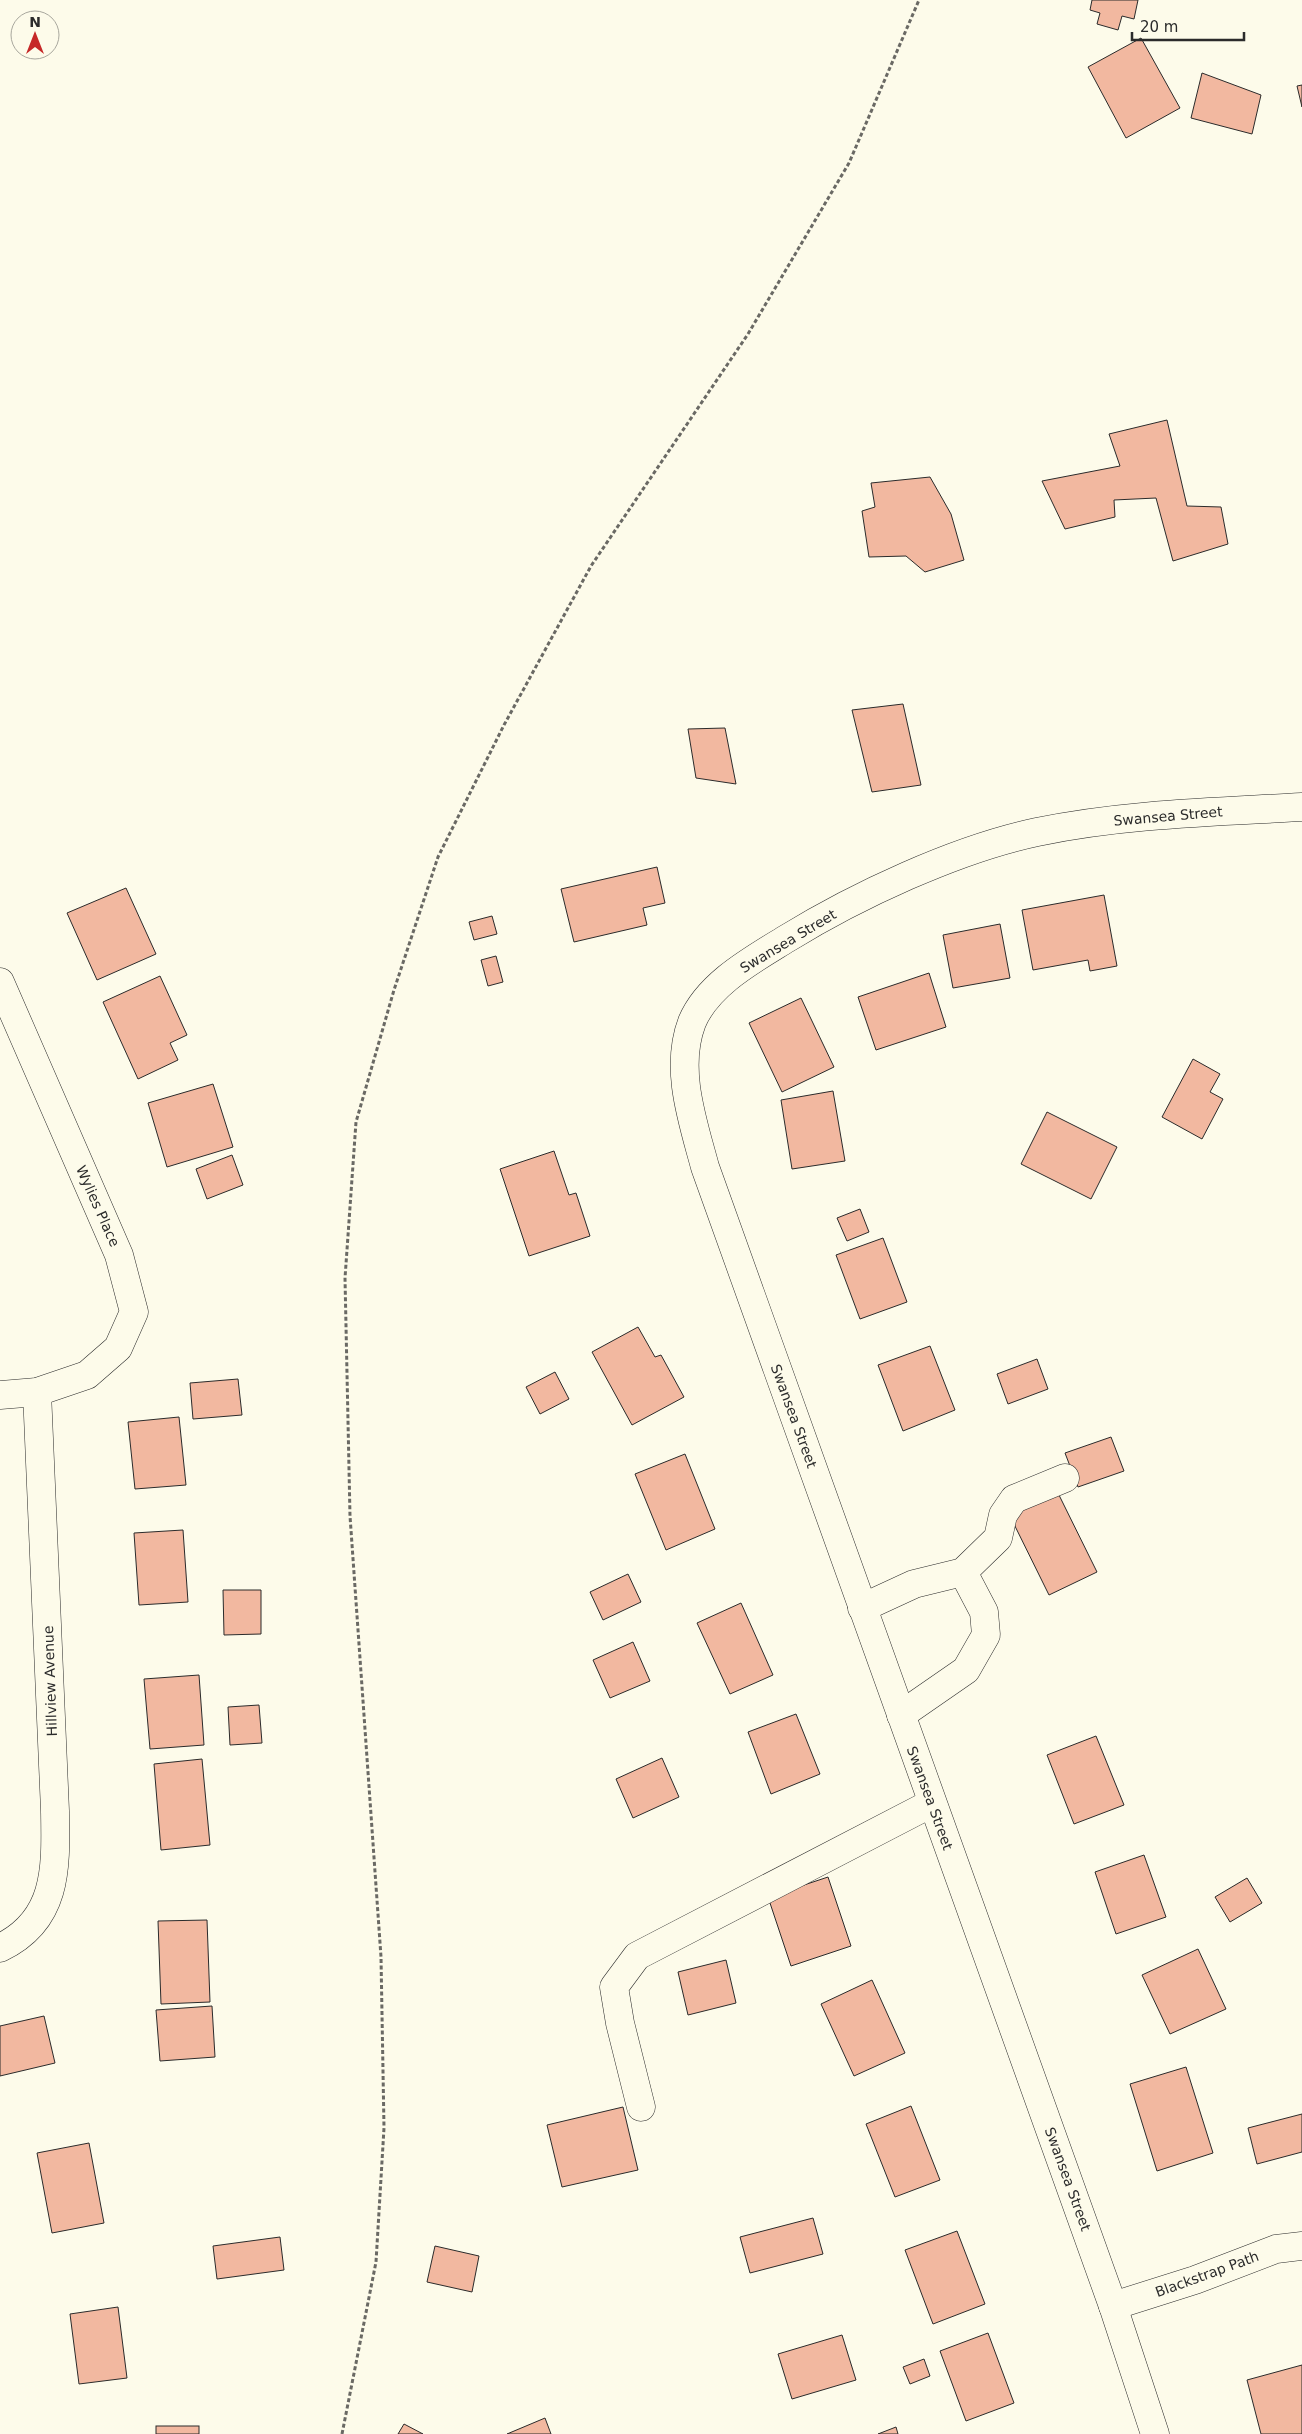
<svg xmlns="http://www.w3.org/2000/svg" width="1302" height="2434" viewBox="0 0 1302 2434" font-family="'DejaVu Sans',sans-serif">
<style>
.building{fill:#f2b8a0;stroke:#2b2b2b}
.lines{fill:none;stroke-linecap:round;stroke-linejoin:round}
.street-casing{stroke:#2b2b2b;stroke-width:29}
.path{stroke:#6a6964;stroke-width:3;stroke-dasharray:4 2.5;stroke-linecap:butt}
.street{stroke:#fdfbea;stroke-width:28}
.labels{text-anchor:middle;dominant-baseline:central;stroke-width:4;stroke-linejoin:round;paint-order:stroke}
.street-label{font-size:14px;fill:#2b2b2b;stroke:#fdfbea}
</style>
<rect width="100%" height="100%" fill="#fdfbea"/>
<g class="building">
<path d="M1092,0H1138L1134,19L1122,16L1118,30L1097,24L1100,13L1090,10Z"/>
<path d="M1141,38L1180,108L1126,138L1088,67Z"/>
<path d="M1202,73L1261,95L1252,134L1191,118Z"/>
<path d="M1302,85V107L1297,86Z"/>
<path d="M1167,420L1187,506L1221,507L1228,544L1173,561L1156,498L1114,500L1115,517L1065,529L1042,481L1120,466L1109,434Z"/>
<path d="M930,477L951,514L964,560L925,572L906,556L869,557L862,511L875,507L871,483Z"/>
<path d="M903,704L921,785L872,792L852,710Z"/>
<path d="M725,728L736,784L696,778L688,729Z"/>
<path d="M657,867L665,903L643,908L647,925L574,942L561,889Z"/>
<path d="M126,888L156,954L97,980L67,913Z"/>
<path d="M1104,895L1117,966L1090,971L1088,960L1033,970L1022,910Z"/>
<path d="M492,916L497,934L474,940L469,922Z"/>
<path d="M1000,924L1010,978L953,988L943,935Z"/>
<path d="M496,956L503,982L488,986L481,960Z"/>
<path d="M929,973L946,1027L876,1050L858,997Z"/>
<path d="M160,976L187,1035L170,1043L178,1060L138,1079L103,1002Z"/>
<path d="M801,998L834,1067L782,1092L749,1023Z"/>
<path d="M1193,1059L1220,1074L1210,1092L1223,1099L1202,1139L1162,1117Z"/>
<path d="M213,1084L233,1147L167,1167L148,1103Z"/>
<path d="M833,1091L845,1161L792,1169L781,1100Z"/>
<path d="M1047,1112L1117,1147L1091,1199L1021,1164Z"/>
<path d="M554,1151L569,1195L576,1193L590,1236L529,1256L500,1169Z"/>
<path d="M232,1155L243,1185L207,1199L196,1169Z"/>
<path d="M860,1209L869,1232L847,1241L837,1218Z"/>
<path d="M883,1238L907,1302L860,1319L836,1255Z"/>
<path d="M638,1327L655,1357L661,1355L684,1397L632,1425L592,1352Z"/>
<path d="M930,1346L955,1410L903,1431L878,1365Z"/>
<path d="M1037,1359L1048,1389L1008,1404L997,1374Z"/>
<path d="M555,1372L569,1399L540,1414L526,1387Z"/>
<path d="M238,1379L242,1415L193,1419L190,1383Z"/>
<path d="M179,1417L186,1485L135,1489L128,1422Z"/>
<path d="M1111,1437L1124,1471L1078,1487L1065,1453Z"/>
<path d="M685,1454L715,1529L666,1550L635,1474Z"/>
<path d="M1057,1491L1097,1572L1049,1595L1009,1514Z"/>
<path d="M183,1530L188,1602L139,1605L134,1533Z"/>
<path d="M628,1574L641,1602L603,1620L590,1592Z"/>
<path d="M223,1590H261V1634L224,1635Z"/>
<path d="M741,1603L773,1675L730,1694L697,1623Z"/>
<path d="M633,1642L650,1681L610,1698L593,1660Z"/>
<path d="M199,1675L204,1745L150,1749L144,1679Z"/>
<path d="M259,1705L262,1743L230,1745L228,1707Z"/>
<path d="M796,1714L820,1774L771,1794L748,1732Z"/>
<path d="M1096,1736L1124,1805L1074,1824L1047,1755Z"/>
<path d="M662,1758L679,1797L633,1818L616,1779Z"/>
<path d="M202,1759L210,1845L161,1850L154,1764Z"/>
<path d="M1144,1855L1166,1917L1116,1934L1095,1872Z"/>
<path d="M828,1877L851,1946L791,1966L768,1897Z"/>
<path d="M1247,1878L1262,1903L1230,1922L1215,1897Z"/>
<path d="M207,1920L210,2002L161,2004L158,1921Z"/>
<path d="M1198,1949L1226,2009L1170,2034L1142,1975Z"/>
<path d="M726,1960L736,2003L688,2015L678,1972Z"/>
<path d="M872,1980L905,2053L854,2076L821,2004Z"/>
<path d="M212,2006L215,2057L160,2061L156,2010Z"/>
<path d="M44,2016L55,2063L0,2076V2026Z"/>
<path d="M1186,2067L1213,2153L1157,2171L1130,2084Z"/>
<path d="M911,2106L940,2180L895,2197L866,2124Z"/>
<path d="M623,2107L638,2170L562,2187L547,2125Z"/>
<path d="M1302,2114V2152L1257,2164L1248,2128Z"/>
<path d="M89,2143L104,2223L52,2233L37,2153Z"/>
<path d="M813,2218L823,2254L750,2273L740,2237Z"/>
<path d="M957,2231L985,2304L933,2324L905,2250Z"/>
<path d="M280,2237L284,2270L217,2279L213,2246Z"/>
<path d="M435,2246L479,2256L472,2292L427,2282Z"/>
<path d="M118,2307L127,2378L79,2384L70,2314Z"/>
<path d="M988,2333L1014,2403L966,2421L940,2351Z"/>
<path d="M842,2335L856,2380L792,2399L778,2354Z"/>
<path d="M924,2359L930,2376L910,2384L903,2367Z"/>
<path d="M1302,2365V2434H1261L1247,2380Z"/>
<path d="M545,2418L551,2434H507Z"/>
<path d="M404,2424L423,2434H398Z"/>
<rect x="156" y="2426" width="43" height="8"/>
<path d="M896,2427L898,2434H878Z"/>
</g>
<g class="lines">
<g class="street-casing">
<g id="street">
<path d="M0,982L119,1255L134,1312L118,1348L87,1375L37,1392L0,1395"/>
<path d="M862,1608L914,1584L963,1572L998,1538L1003,1515L1014,1499L1065,1478"/>
<path d="M901,1715L966,1670L986,1635L984,1612L963,1572"/>
<path d="M0,1948C58,1920 56,1868 55,1811L37,1392"/>
<path d="M641,2107L620,2023L614,1987L637,1956L932,1803"/>
<path d="M1113,2306L1195,2280L1276,2249L1302,2246"/>
<path d="M1155,2434L1113,2306L705,1167C693,1122 674,1069 692,1022C708,984 752,960 786,939C856,896 956,849 1037,832C1124,814 1214,812 1302,807"/>
</g>
</g>
<path class="path" d="M342,2434L376,2262L384,2128L381,1957L350,1516L345,1278L356,1122L394,990L438,857L504,725L591,566L748,334L849,163L919,0"/>
<use href="#street" class="street"/>
</g>
<g class="labels">
<g class="street-label">
<text transform="translate(1168 816) rotate(-5)">Swansea Street</text>
<text transform="translate(788 941) rotate(-31)">Swansea Street</text>
<text transform="translate(98 1206) rotate(66)">Wylies Place</text>
<text transform="translate(794 1416) rotate(70)">Swansea Street</text>
<text transform="translate(50 1681) rotate(-92)">Hillview Avenue</text>
<text transform="translate(930 1798) rotate(70)">Swansea Street</text>
<text transform="translate(1068 2179) rotate(70)">Swansea Street</text>
<text transform="translate(1207 2274) rotate(-20)">Blackstrap Path</text>
</g>
</g>
<g transform="translate(35 35)"><circle r="24" fill="#fdfbea" stroke="#a9a89e"/>
<path d="M0-4L9 19L0 12L-9 19Z" fill="#c62828"/>
<text y="-8" font-size="14" font-weight="bold" text-anchor="middle" fill="#2b2b2b">N</text>
</g>
<path d="M1132 32v8h112v-8" fill="none" stroke="#2b2b2b" stroke-width="2.5"/>
<text x="1140" y="32" font-size="15" fill="#2b2b2b" stroke="#fdfbea" stroke-width="4" paint-order="stroke">20 m</text>
</svg>
